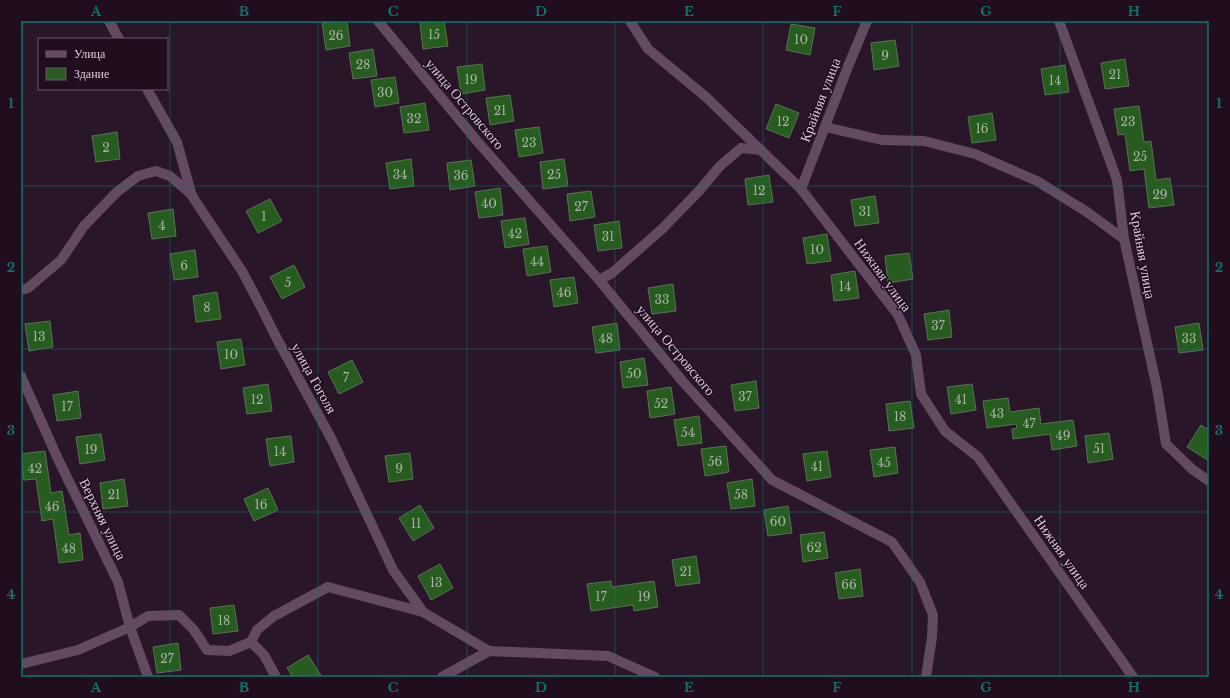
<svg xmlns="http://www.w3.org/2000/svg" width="1230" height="698" viewBox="0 0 1230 698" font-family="'Libre Baskerville',serif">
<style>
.building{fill:#275c1f;stroke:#5c7058}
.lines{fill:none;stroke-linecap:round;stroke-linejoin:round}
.street{stroke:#634a61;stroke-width:10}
.grid{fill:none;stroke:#0f766e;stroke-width:1;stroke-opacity:0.55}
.labels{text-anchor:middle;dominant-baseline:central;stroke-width:3;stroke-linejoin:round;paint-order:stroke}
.number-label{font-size:12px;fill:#adb0aa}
.street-label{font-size:14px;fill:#daccd8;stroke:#200d1e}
.neatline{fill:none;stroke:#0f766e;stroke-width:1.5}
.grid-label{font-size:13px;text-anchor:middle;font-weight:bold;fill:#0f766e}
</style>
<rect width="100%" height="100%" fill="#291628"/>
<g class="building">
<path d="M339,21H347L350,46L326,50L322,23Z"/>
<path d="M432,21H444L448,46L423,49L420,23Z"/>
<path d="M791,24L815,28L810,55L786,50Z"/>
<path d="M895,40L899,66L874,70L871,43Z"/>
<path d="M373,49L377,76L353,79L349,53Z"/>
<path d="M1125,59L1129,86L1105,89L1101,63Z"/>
<path d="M482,64L485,90L461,94L457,67Z"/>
<path d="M1065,65L1069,92L1045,95L1041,69Z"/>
<path d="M395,77L399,103L375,107L371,80Z"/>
<path d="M510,95L514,121L490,125L486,98Z"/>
<path d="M425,103L429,130L404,133L400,107Z"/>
<path d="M776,104L799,113L789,138L766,129Z"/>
<path d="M1139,106L1144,142L1151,141L1156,180L1170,178L1174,205L1149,208L1144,169L1130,171L1125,134L1118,135L1114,109Z"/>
<path d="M992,113L996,140L972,143L968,117Z"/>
<path d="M539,127L543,153L519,157L515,130Z"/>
<path d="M117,132L120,159L96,162L92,136Z"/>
<path d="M411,159L414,186L390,189L386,163Z"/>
<path d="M564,159L568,186L543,189L540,162Z"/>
<path d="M471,160L475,186L450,190L447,163Z"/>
<path d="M769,175L773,202L748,205L745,179Z"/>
<path d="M500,188L503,215L479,218L475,192Z"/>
<path d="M591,191L595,217L570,221L567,194Z"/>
<path d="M875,196L879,223L855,226L851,200Z"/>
<path d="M270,199L282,221L258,233L246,211Z"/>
<path d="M173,209L176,236L152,239L148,213Z"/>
<path d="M525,218L529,244L505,248L501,221Z"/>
<path d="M619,221L622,248L598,251L594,225Z"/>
<path d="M827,234L831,261L807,264L803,238Z"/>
<path d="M547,246L551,272L527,276L523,249Z"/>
<path d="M195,250L198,277L174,280L170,254Z"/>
<path d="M909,253L913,279L888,283L885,256Z"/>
<path d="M294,265L305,287L282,299L270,277Z"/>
<path d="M855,271L859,298L834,301L831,275Z"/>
<path d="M574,277L578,303L554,307L550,280Z"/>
<path d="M673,284L676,311L652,314L648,288Z"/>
<path d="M217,292L221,319L196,322L193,296Z"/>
<path d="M949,310L952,337L928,340L924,314Z"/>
<path d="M50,321L53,347L29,351L25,324Z"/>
<path d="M617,323L620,350L596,353L592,327Z"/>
<path d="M1199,323L1203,350L1179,353L1175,327Z"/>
<path d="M241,339L245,365L221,369L217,342Z"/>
<path d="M644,358L648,385L623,388L620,362Z"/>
<path d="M352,360L363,382L339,394L328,372Z"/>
<path d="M756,381L759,408L735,411L731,385Z"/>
<path d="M268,384L272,411L247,414L243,388Z"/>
<path d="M972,384L976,410L951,414L947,387Z"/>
<path d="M671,387L675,414L650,418L647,391Z"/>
<path d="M78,391L81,418L57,421L53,395Z"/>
<path d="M1008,398L1010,412L1039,408L1041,424L1073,420L1077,446L1052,450L1050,434L1013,439L1012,429L1017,428L1016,424L987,428L983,401Z"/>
<path d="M910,401L914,428L889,431L886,404Z"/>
<path d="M699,416L702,443L678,446L674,420Z"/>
<path d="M1201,425L1209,430V461L1187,447Z"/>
<path d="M1109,433L1113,459L1088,463L1085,436Z"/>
<path d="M101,434L105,460L80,464L76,437Z"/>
<path d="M291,436L294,462L270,466L266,439Z"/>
<path d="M726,446L729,472L705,476L701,449Z"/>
<path d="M895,447L898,473L874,477L870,450Z"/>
<path d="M45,451L51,493L62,491L69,535L80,533L83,560L59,563L53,519L42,521L36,479L24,480L21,454Z"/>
<path d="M827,451L831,477L807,481L803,454Z"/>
<path d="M410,453L413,479L389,482L385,456Z"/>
<path d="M124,479L128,506L103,509L100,483Z"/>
<path d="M752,479L755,506L731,509L727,483Z"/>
<path d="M268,488L278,510L254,521L244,499Z"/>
<path d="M420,505L434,528L413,541L399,518Z"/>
<path d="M788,506L792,533L768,536L764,510Z"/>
<path d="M824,532L828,558L803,562L800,535Z"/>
<path d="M696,556L700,583L676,586L672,560Z"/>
<path d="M440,564L453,588L431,600L418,576Z"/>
<path d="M860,569L863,596L839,599L835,573Z"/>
<path d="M611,581L612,587L654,581L658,607L634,611L633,605L591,611L587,584Z"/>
<path d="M234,605L238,631L213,634L210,608Z"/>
<path d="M178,643L181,670L157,673L153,647Z"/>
<path d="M308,655L322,677H293L287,668Z"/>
</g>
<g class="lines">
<g class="street">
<path d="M109,21L119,39"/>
<path d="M378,21L477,141L599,280L684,383L772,480L892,542L920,582L933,615L932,637L926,677"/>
<path d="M630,21L648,49L706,97L801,189L898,315L916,355L921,394L945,431L978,457L1133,677"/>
<path d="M1059,21L1117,180L1124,239L1157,388L1166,444L1192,469L1209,481"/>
<path d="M147,89L177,142L192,196L242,271L262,309L276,337L332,440L393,570L423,612L489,651"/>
<path d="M825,127L882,140L924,141L975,154L1037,181L1087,212L1124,239"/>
<path d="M801,189L849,64L867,21"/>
<path d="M599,280L612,273L662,229L699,191L720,166L741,148L761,150"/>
<path d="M21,290L28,288L61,260L84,226L117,192L138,176L156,171L170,176L192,195"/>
<path d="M21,376L58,459L118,582L130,627L148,677"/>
<path d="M251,642L264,655L276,677"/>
<path d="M21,664L78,650L130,627L148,616L179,615L194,630L207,650L229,651L251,642L257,630L274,616L328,587L423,612"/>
<path d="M442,677L489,651L608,656L655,677"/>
</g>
</g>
<path class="grid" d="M170,21V677M318,21V677M467,21V677M615,21V677M763,21V677M912,21V677M1060,21V677M21,186H1209M21,349H1209M21,512H1209"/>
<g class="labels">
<g class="number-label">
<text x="434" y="34">15</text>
<text x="336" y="35">26</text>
<text x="801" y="39">10</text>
<text x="885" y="55">9</text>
<text x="363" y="64">28</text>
<text x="1115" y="74">21</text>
<text x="471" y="79">19</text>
<text x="1055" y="80">14</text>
<text x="385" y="92">30</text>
<text x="500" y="110">21</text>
<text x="414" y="118">32</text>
<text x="783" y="121">12</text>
<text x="1128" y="121">23</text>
<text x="982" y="128">16</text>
<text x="529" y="142">23</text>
<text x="106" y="147">2</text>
<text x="1140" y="156">25</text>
<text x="400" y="174">34</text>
<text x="554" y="174">25</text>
<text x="461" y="175">36</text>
<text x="759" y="190">12</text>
<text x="1160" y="194">29</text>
<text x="489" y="203">40</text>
<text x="581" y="206">27</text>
<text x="865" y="211">31</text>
<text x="264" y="216">1</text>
<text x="162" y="225">4</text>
<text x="515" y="233">42</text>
<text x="608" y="236">31</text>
<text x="817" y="249">10</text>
<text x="537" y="261">44</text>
<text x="184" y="265">6</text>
<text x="288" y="282">5</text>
<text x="845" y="286">14</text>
<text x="564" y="292">46</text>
<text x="662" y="299">33</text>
<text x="207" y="307">8</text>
<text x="938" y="325">37</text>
<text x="39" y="336">13</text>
<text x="606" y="338">48</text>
<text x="1189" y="338">33</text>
<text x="231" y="354">10</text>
<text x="634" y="373">50</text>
<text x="346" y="377">7</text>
<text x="745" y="396">37</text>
<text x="257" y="399">12</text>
<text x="961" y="399">41</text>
<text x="661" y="403">52</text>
<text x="67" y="406">17</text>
<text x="997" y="413">43</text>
<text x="900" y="416">18</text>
<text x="1029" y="423">47</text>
<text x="688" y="432">54</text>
<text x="1063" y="435">49</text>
<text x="1099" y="448">51</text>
<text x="91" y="449">19</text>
<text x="280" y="451">14</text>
<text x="715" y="461">56</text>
<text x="884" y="462">45</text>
<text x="817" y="466">41</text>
<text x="35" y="468">42</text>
<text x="399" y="468">9</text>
<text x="114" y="494">21</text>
<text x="741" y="494">58</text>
<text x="261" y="504">16</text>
<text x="52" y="506">46</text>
<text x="778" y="521">60</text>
<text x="416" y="523">11</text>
<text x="814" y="547">62</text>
<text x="69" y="548">48</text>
<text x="686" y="571">21</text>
<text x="436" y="582">13</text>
<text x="849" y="584">66</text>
<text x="601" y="596">17</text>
<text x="644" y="596">19</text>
<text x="224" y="620">18</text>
<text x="167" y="658">27</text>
</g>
<g class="street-label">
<text transform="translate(820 100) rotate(-69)">Крайняя улица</text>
<text transform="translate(465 104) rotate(50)">улица Островского</text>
<text transform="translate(1143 255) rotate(80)">Крайняя улица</text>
<text transform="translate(883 275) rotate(54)">Нижняя улица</text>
<text transform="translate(676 350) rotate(50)">улица Островского</text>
<text transform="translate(314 378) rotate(61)">улица Гоголя</text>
<text transform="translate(103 519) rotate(64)">Верхняя улица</text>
<text transform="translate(1062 552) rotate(55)">Нижняя улица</text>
</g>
</g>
<rect width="1230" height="698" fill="none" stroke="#200d1e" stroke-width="44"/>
<rect x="38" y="38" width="130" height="52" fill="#200d1e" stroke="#6a5968"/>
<rect x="46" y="51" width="20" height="6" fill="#634a61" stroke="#6a5968"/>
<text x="74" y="58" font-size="12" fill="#daccd8">Улица</text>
<rect x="46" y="68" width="20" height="12" fill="#275c1f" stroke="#6a5968"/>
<text x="74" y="78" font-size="12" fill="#daccd8">Здание</text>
<rect x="22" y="22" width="1186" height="654" class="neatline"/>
<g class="grid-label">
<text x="96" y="16">A</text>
<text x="244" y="16">B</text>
<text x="393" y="16">C</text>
<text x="541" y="16">D</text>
<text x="689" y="16">E</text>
<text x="837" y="16">F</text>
<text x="986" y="16">G</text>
<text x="1134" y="16">H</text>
<text x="11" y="108">1</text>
<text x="1219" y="108">1</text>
<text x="11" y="272">2</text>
<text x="1219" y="272">2</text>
<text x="11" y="435">3</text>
<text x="1219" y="435">3</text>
<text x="11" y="599">4</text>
<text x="1219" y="599">4</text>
<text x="96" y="692">A</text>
<text x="244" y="692">B</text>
<text x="393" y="692">C</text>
<text x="541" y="692">D</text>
<text x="689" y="692">E</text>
<text x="837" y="692">F</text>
<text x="986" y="692">G</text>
<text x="1134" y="692">H</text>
</g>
</svg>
